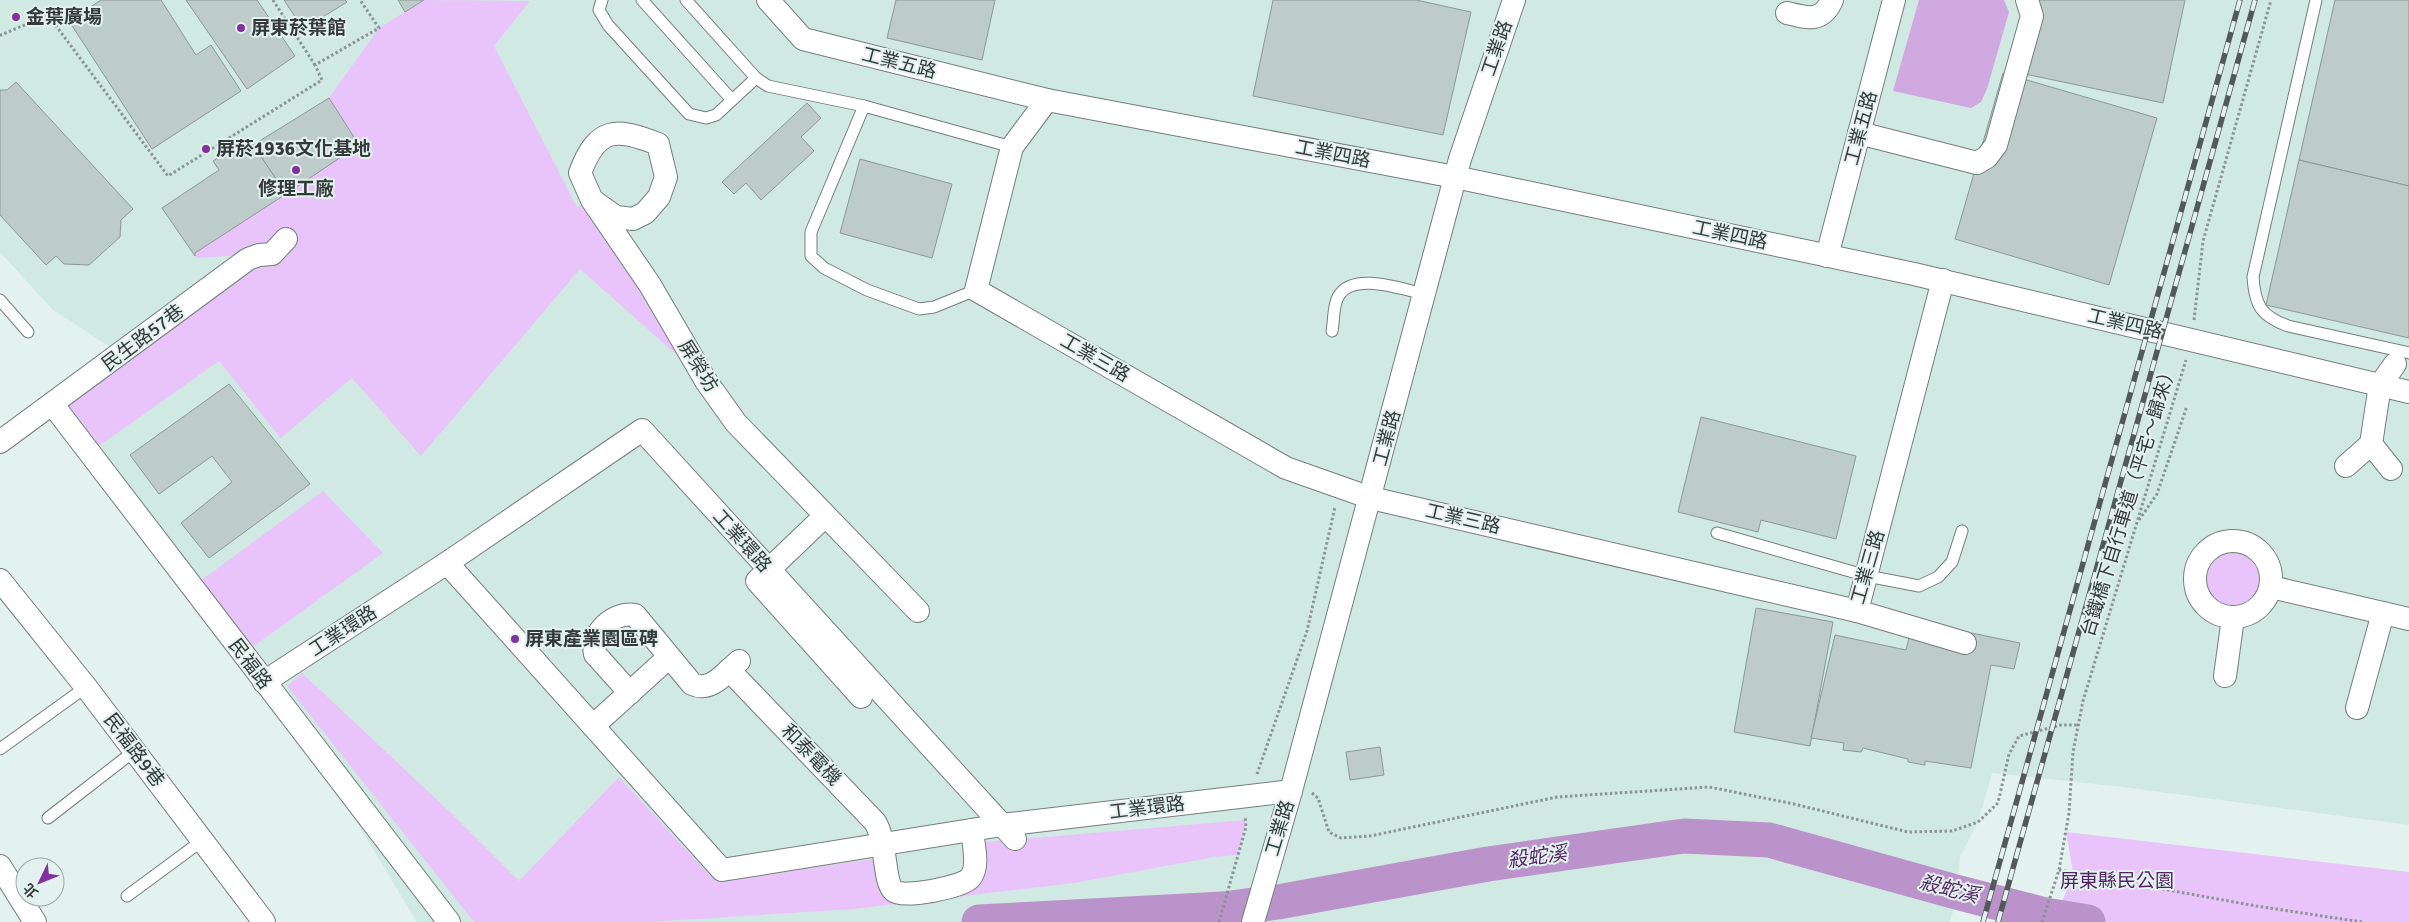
<svg xmlns="http://www.w3.org/2000/svg" width="2409" height="922" viewBox="0 0 2409 922" font-family="Signika,'Noto Sans TC',sans-serif">
<style>
.built{fill:#d1e9e3}
.green{fill:#e9c4fa}
.forest{fill:#cfa8e0}
.lines{fill:none;stroke-linecap:round;stroke-linejoin:round}
.river{stroke:#b993ca;stroke-width:35}
.building{fill:#bdccc8;stroke:#8b9996}
.lane-casing{stroke:#717f7b;stroke-width:13}
.street-casing{stroke:#717f7b;stroke-width:24}
.path{stroke:#8a9492;stroke-width:3;stroke-dasharray:2.5 2.5;stroke-linecap:butt}
.lane{stroke:#fff;stroke-width:11}
.street{stroke:#fff;stroke-width:22}
.rail-casing{stroke:#525958;stroke-width:5.5}
.rail{stroke:#e3f2ee;stroke-width:4;stroke-dasharray:11;stroke-linecap:butt}
.poi-dot{fill:#8231a1;stroke:#e3f2ee;stroke-width:2}
.labels{text-anchor:middle;dominant-baseline:central;stroke-width:4;stroke-linejoin:round;paint-order:stroke}
.poi-label{font-size:19px;font-weight:bold;fill:#343a39;stroke:#e3f2ee;text-anchor:start}
.street-label{font-size:19px;fill:#343a39;stroke:#e3f2ee}
.park-label{font-size:19px;fill:#512264;stroke:#e3f2ee}
.water-label{font-size:20px;font-style:italic;fill:#552668;stroke:#e3f2ee}
</style>
<rect width="100%" height="100%" fill="#e3f2ee"/>
<path class="built" d="M0,0H2409V825L2123,787L1992,773L1978,822L1960,857L1956,900L1950,922H417L272,683L63,409L121,354L53,310L0,252Z"/>
<g class="green">
<path d="M424,0L530,1L494,46L577,207L592,200L706,381L580,269L421,456L352,378L281,438L323,491L383,553L243,654L192,587L323,491L219,361L89,453L53,405L258,254L197,258L195,256V253L359,145L329,98L379,28Z"/>
<circle cx="2233" cy="579" r="38"/>
<path d="M302,673L450,812L519,881L619,777L705,870L712,876L729,880L886,857L894,891L970,879L973,843L1246,820L1238,855L1214,857L1074,883L853,909L650,922H474L287,686Z"/>
<path d="M2066,832L2409,872V922H2055L2073,872Z"/>
<path d="M1216,915L1214,922H1153Z"/>
</g>
<path class="forest" d="M1919,0H2004L2009,12L1987,89L1981,102L1971,108L1893,91Z"/>
<g class="lines">
<path class="river" d="M979,922L1223,909L1278,902L1488,864L1684,836L1769,840L1956,892L2045,915L2088,922"/>
</g>
<g class="building">
<path d="M101,0H161L196,55L211,45L241,91L152,149L69,21Z"/>
<path d="M186,0H257L295,56L247,89Z"/>
<path d="M284,0H345L347,2L303,29Z"/>
<path d="M398,0H424L405,12Z"/>
<path d="M896,0H995L982,60L887,38Z"/>
<path d="M1273,0H1416L1471,12L1443,135L1253,96Z"/>
<path d="M2035,0H2185L2163,103L2020,73Z"/>
<path d="M2335,0H2409V186L2299,160Z"/>
<path d="M2003,73L2157,118L2109,285L1955,239Z"/>
<path d="M16,82L133,209L121,220L120,237L89,265L64,264L56,256L46,265L0,215V90H7Z"/>
<path d="M329,98L359,145L286,194L253,145Z"/>
<path d="M807,103L821,118L801,137L814,151L761,200L746,183L734,194L722,182Z"/>
<path d="M248,137L286,194L195,253V256L162,208L219,170L213,161Z"/>
<path d="M860,159L952,184L932,258L840,233Z"/>
<path d="M2299,160L2409,186V338L2266,305Z"/>
<path d="M229,384L310,484L209,558L181,523L232,482L212,456L159,494L130,455Z"/>
<path d="M1701,417L1856,456L1836,539L1761,520L1758,532L1678,512Z"/>
<path d="M1756,608L1833,622L1810,746L1734,732Z"/>
<path d="M1913,621L2020,643L2014,669L1991,665L1971,768L1925,761V765L1908,762V759L1863,748L1861,752L1843,750L1844,743L1811,738L1835,635L1906,650Z"/>
<path d="M1380,747L1384,775L1350,780L1346,752Z"/>
</g>
<g class="lines">
<g class="lane-casing">
<g id="lane">
<path d="M602,0L599,10L608,25L689,114L706,118L716,115L756,78"/>
<path d="M642,0L732,100"/>
<path d="M686,0L756,78L768,86L864,106L1012,147"/>
<path d="M2316,0L2253,277C2255,306 2261,316 2288,326L2409,353"/>
<path d="M864,106L811,232V256L824,268L867,290L919,309L934,307L976,290"/>
<path d="M0,300L28,332"/>
<path d="M1332,331C1334,321 1333,306 1338,297C1352,271 1401,289 1424,294"/>
<path d="M1717,533L1867,576L1919,586L1938,577L1952,562L1962,531"/>
<path d="M0,749L86,687"/>
<path d="M48,818L133,752"/>
<path d="M127,896L203,840"/>
</g>
</g>
<g class="street-casing">
<g id="street">
<path d="M768,0L803,39L1047,100L1455,177L1914,274L2409,392"/>
<path d="M1787,13C1807,18 1822,23 1832,0"/>
<path d="M1047,100L1012,147L976,290L1286,468L1371,498L1857,611L1943,280"/>
<path d="M1859,133L1977,163L1987,157L1996,145L2032,16L2027,0"/>
<path d="M592,200L616,217L633,219L645,213L659,197L666,177L658,144C616,127 597,127 580,173L592,200L650,285L706,381L736,423L918,611"/>
<path d="M1827,256L1894,0"/>
<path d="M53,405L449,922"/>
<path d="M0,442L248,259L259,255L272,254L286,239"/>
<path d="M2371,444L2380,385L2395,364"/>
<path d="M2346,466L2371,444L2391,469"/>
<path d="M825,516L757,581L861,697"/>
<circle cx="2233" cy="579" r="38"/>
<path d="M447,563L722,870L1002,825L1291,791"/>
<path d="M0,580L86,687L264,922"/>
<path d="M2271,587L2409,619"/>
<path d="M1857,611L1965,643"/>
<path d="M729,670L875,822C887,840 883,882 894,891C902,899 963,887 970,878C980,867 973,844 972,830"/>
<path d="M2225,676L2233,618"/>
<path d="M264,682L447,563L642,430L1015,839"/>
<path d="M630,693L595,654C590,632 615,611 635,615L692,684C711,693 725,673 739,661"/>
<path d="M2357,708L2383,613"/>
<path d="M593,726L668,658"/>
<path d="M0,866L35,922"/>
<path d="M1253,922L1291,791L1460,159L1514,0"/>
</g>
</g>
<g class="path">
<path d="M273,0L315,65"/>
<path d="M0,34L1,35L48,15L168,176L322,80L315,65L379,28L360,0"/>
<path d="M2194,320L2203,241L2271,0"/>
<path d="M2139,520L2157,494L2187,406"/>
<path d="M1257,774L1307,631L1335,507"/>
<path d="M1312,793L1318,798L1329,832L1341,838L1370,836L1557,797L1709,787L1794,804L1908,832L1952,831L1978,822L1998,803L2009,754L2019,736L2061,725H2078"/>
<path d="M2059,870L2256,906L2362,922"/>
<path d="M1219,922L1246,827L1245,816"/>
<path d="M2042,922L2059,870L2069,813L2073,752L2083,701L2186,360"/>
</g>
<use href="#lane" class="lane"/>
<use href="#street" class="street"/>
<g class="rail-casing">
<g id="rail">
<path d="M1983,922L2240,0"/>
<path d="M1998,922L2255,0"/>
</g>
</g>
<use href="#rail" class="rail"/>
</g>
<g class="poi-dot">
<circle cx="16" cy="17" r="5"/>
<circle cx="241" cy="28" r="5"/>
<circle cx="206" cy="149" r="5"/>
<circle cx="296" cy="170" r="5"/>
<circle cx="515" cy="639" r="5"/>
</g>
<g class="labels">
<g class="poi-label">
<text x="26" y="17">金葉廣場</text>
<text x="251" y="28">屏東菸葉館</text>
<text x="216" y="149">屏菸1936文化基地</text>
<text x="296" y="189" text-anchor="middle">修理工廠</text>
<text x="525" y="639">屏東產業園區碑</text>
</g>
<g class="street-label">
<text transform="translate(1497 48) rotate(-71)">工業路</text>
<text transform="translate(899 63) rotate(14)">工業五路</text>
<text transform="translate(1861 128) rotate(-75)">工業五路</text>
<text transform="translate(1333 154) rotate(11)">工業四路</text>
<text transform="translate(1730 235) rotate(12)">工業四路</text>
<text transform="translate(2125 324) rotate(13)">工業四路</text>
<text transform="translate(143 338) rotate(-37)">民生路57巷</text>
<text transform="translate(1095 358) rotate(30)">工業三路</text>
<text transform="translate(698 366) rotate(58)">屏榮坊</text>
<text transform="translate(1387 438) rotate(-75)">工業路</text>
<text transform="translate(2129 500) rotate(-73)">台鐵橋下自行車道（平宅～歸來）</text>
<text transform="translate(1463 519) rotate(13)">工業三路</text>
<text transform="translate(742 541) rotate(48)">工業環路</text>
<text transform="translate(1868 567) rotate(-74)">工業三路</text>
<text transform="translate(343 631) rotate(-33)">工業環路</text>
<text transform="translate(250 664) rotate(53)">民福路</text>
<text transform="translate(134 750) rotate(53)">民福路9巷</text>
<text transform="translate(811 755) rotate(46)">和泰電機</text>
<text transform="translate(1147 808) rotate(-7)">工業環路</text>
<text transform="translate(1280 828) rotate(-73)">工業路</text>
</g>
<g class="park-label">
<text x="2117" y="881">屏東縣民公園</text>
</g>
<g class="water-label">
<text transform="translate(1537 857) rotate(-8)">殺蛇溪</text>
<text transform="translate(1949 889) rotate(14)">殺蛇溪</text>
</g>
</g>
<g transform="translate(40 882) rotate(227)"><circle r="24" fill="#e3f2ee" stroke="#9da8a6"/>
<path d="M0-4L9 19L0 12L-9 19Z" fill="#8231a1"/>
<text y="-8" font-size="14" font-weight="bold" text-anchor="middle" fill="#343a39">北</text>
</g>
</svg>
